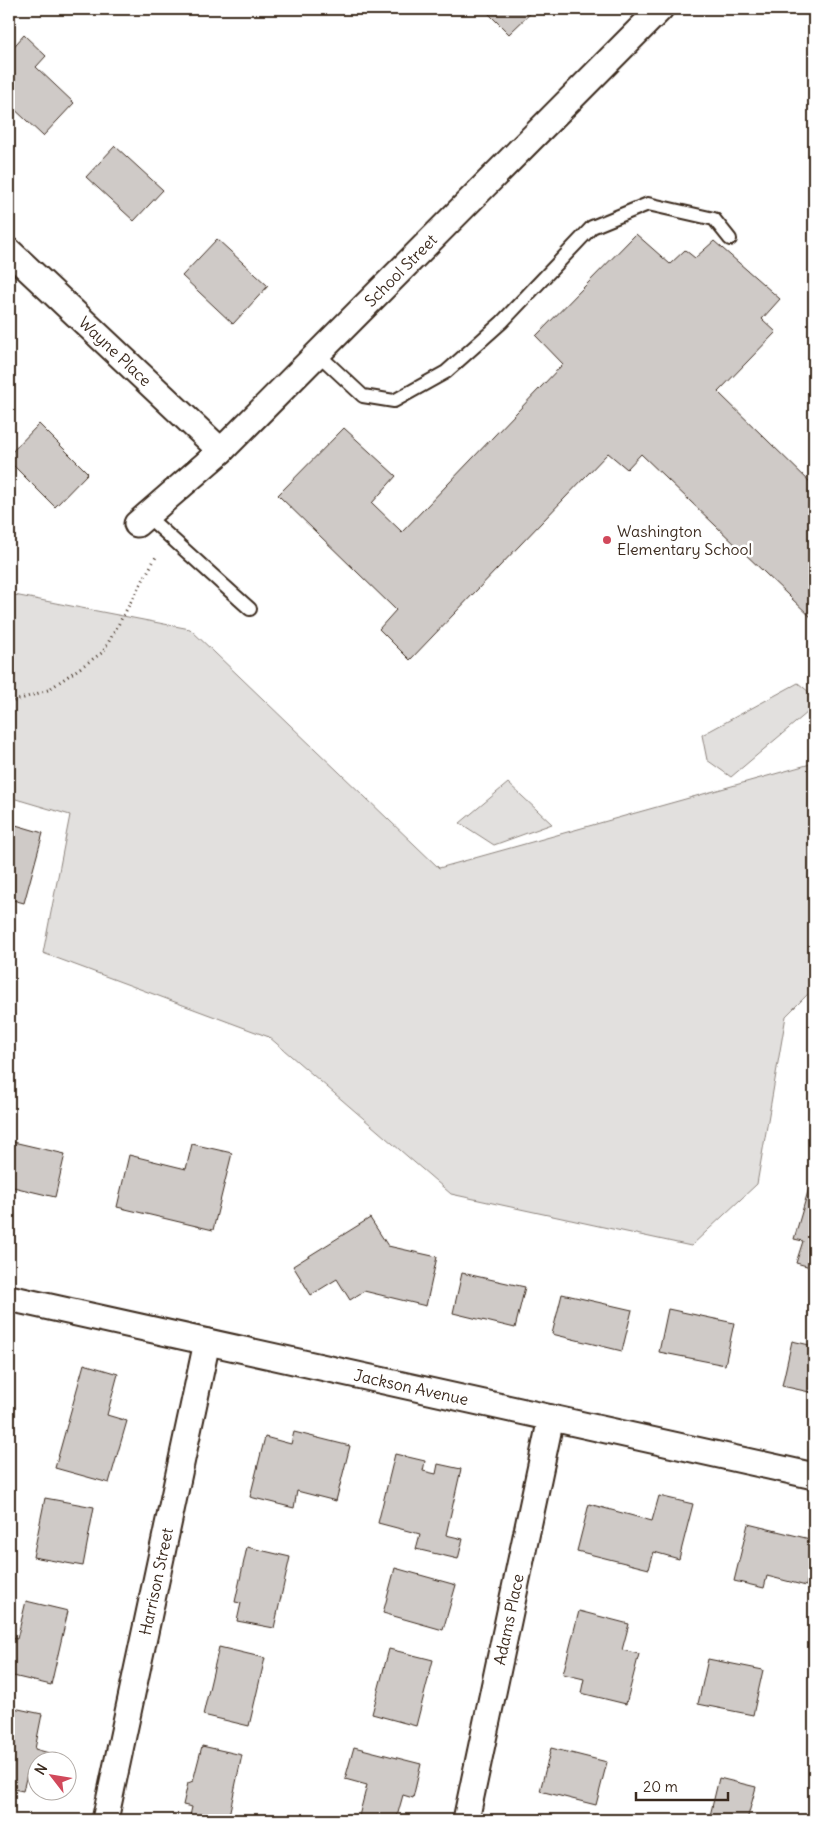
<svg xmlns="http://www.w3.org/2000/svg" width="823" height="1829" viewBox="0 0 823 1829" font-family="Delius,sans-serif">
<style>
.green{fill:#e2e0de;stroke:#8e857e}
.building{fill:#cfcac7;stroke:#3b2a1e}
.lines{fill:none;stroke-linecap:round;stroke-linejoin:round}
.lane-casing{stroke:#3b2a1e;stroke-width:16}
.street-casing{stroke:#3b2a1e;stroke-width:29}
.path{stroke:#3b2a1e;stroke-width:3;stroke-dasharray:1 4;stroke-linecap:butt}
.lane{stroke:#fff;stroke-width:12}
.street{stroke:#fff;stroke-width:25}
.poi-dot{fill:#d1495b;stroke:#fff;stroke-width:2}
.labels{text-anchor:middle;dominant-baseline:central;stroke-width:5;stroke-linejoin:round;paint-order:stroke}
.street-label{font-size:16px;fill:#3b2a1e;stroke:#fff}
.poi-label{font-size:16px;fill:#3b2a1e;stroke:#fff;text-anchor:start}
</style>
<rect width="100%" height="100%" fill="#fff"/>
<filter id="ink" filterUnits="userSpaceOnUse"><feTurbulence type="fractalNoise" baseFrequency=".02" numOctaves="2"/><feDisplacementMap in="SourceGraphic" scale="10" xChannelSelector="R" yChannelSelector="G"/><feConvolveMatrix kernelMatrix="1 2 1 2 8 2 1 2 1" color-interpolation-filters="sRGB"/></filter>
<g filter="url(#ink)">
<g class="green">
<path d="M9,594L190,629L439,868L814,763V988L786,1016L757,1184L691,1246L451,1194L269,1037L43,953L70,815L9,797Z"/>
<path d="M798,683L814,696V707L731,777L707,760L702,735Z"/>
<path d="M508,783L552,824L494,845L460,823Z"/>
</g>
<g class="building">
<path d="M484,9H535L509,34Z"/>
<path d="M24,35L46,56L36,67L74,103L43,136L9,104V52Z"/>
<path d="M115,146L163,190L134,221L86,177Z"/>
<path d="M636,234L670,264L685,250L695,258L714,241L780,299L762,319L776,332L718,392L814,486V620L641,454L627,469L608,453L410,660L379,629L396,610L278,495L344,428L396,476L372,503L402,532L563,364L536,336Z"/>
<path d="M217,239L268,286L233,324L182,276Z"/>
<path d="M39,424L88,473L55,507L9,461V455Z"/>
<path d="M9,823L43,833L24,903L9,899Z"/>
<path d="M9,1141L65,1154L55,1197L9,1186Z"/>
<path d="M192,1144L232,1153L213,1230L117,1207L129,1155L186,1169Z"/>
<path d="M814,1171V1268L796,1263L803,1241L794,1239Z"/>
<path d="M370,1218L388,1246L437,1257L426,1306L364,1291L350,1300L337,1279L311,1295L293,1266Z"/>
<path d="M462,1273L525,1287L515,1328L453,1313Z"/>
<path d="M562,1294L632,1310L622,1351L552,1334Z"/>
<path d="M668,1309L734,1323L725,1365L659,1352Z"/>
<path d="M792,1341L814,1346V1393L782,1386Z"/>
<path d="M84,1364L118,1374L107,1415L127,1421L109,1483L55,1468Z"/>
<path d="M294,1432L350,1446L336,1501L297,1491L294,1508L250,1497L265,1437L291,1444Z"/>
<path d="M395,1454L425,1461L423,1471L436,1474L438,1464L461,1469L446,1535L463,1539L458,1559L416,1549L420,1534L378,1523Z"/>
<path d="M659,1496L693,1504L679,1559L654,1552L649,1569L577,1551L589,1504L652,1521Z"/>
<path d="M45,1498L94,1507L83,1566L33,1557Z"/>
<path d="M748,1524L814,1540V1554L806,1586L767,1576L764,1588L734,1581Z"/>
<path d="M247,1547L290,1557L274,1628L237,1621L241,1603L235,1602Z"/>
<path d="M395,1568L456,1585L443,1630L383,1613Z"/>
<path d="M26,1601L68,1611L51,1685L9,1675V1637L17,1639Z"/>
<path d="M579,1611L629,1624L622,1650L639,1654L626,1704L581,1693L584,1679L563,1674Z"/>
<path d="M219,1647L265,1658L249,1726L203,1715Z"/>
<path d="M389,1649L433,1660L416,1726L372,1714Z"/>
<path d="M708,1659L763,1670L753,1715L698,1704Z"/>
<path d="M9,1707L42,1714L35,1749L49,1753L47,1762H38V1777L27,1774L23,1791L9,1788Z"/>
<path d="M202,1746L242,1755L228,1820H189L192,1807L183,1805L188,1783L193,1781Z"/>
<path d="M354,1747L421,1764L413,1798L403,1795L396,1820H358L367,1785L345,1779Z"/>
<path d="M551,1748L607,1762L596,1805L540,1791Z"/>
<path d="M719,1778L756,1787L747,1820H709Z"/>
</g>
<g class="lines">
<g class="lane-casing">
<g id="lane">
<path d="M318,354L363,396L394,401L446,372L502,322L592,227L648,204L714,219L730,239"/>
<path d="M147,516L250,609"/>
</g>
</g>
<g class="street-casing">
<g id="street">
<path id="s1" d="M9,251L221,451"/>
<path id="s2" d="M137,524L221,451L660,9"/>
<path id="s3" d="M9,1298L814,1476"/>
<path id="s4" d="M105,1820L207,1342"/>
<path id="s5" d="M466,1820L551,1418"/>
</g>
</g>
<path class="path" d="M9,703L48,690L103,652L157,555"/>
<use href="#lane" class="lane"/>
<use href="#street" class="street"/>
</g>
</g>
<circle class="poi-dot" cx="607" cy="540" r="5"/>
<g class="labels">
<g class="street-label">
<text stroke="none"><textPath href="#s2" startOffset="366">School Street</textPath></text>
<text stroke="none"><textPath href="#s1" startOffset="146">Wayne Place</textPath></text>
<text stroke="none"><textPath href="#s3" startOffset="412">Jackson Avenue</textPath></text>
<text stroke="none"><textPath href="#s4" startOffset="244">Harrison Street</textPath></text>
<text stroke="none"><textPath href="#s5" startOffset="205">Adams Place</textPath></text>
</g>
<g class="poi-label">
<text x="617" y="531">Washington<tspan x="617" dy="18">Elementary School</tspan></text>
</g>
</g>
<rect width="823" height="1829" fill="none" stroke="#fff" stroke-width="30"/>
<rect x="15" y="15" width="793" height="1799" fill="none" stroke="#3b2a1e" stroke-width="2" filter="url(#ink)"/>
<g transform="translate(52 1776) rotate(301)"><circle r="24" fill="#ffffff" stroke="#b1aaa5"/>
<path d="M0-4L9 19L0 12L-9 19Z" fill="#d1495b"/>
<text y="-8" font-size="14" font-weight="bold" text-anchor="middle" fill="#3b2a1e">N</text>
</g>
<path d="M636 1792v8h92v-8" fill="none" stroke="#3b2a1e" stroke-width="2.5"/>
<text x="643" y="1792" font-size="15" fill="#3b2a1e" stroke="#ffffff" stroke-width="4" paint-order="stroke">20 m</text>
</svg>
